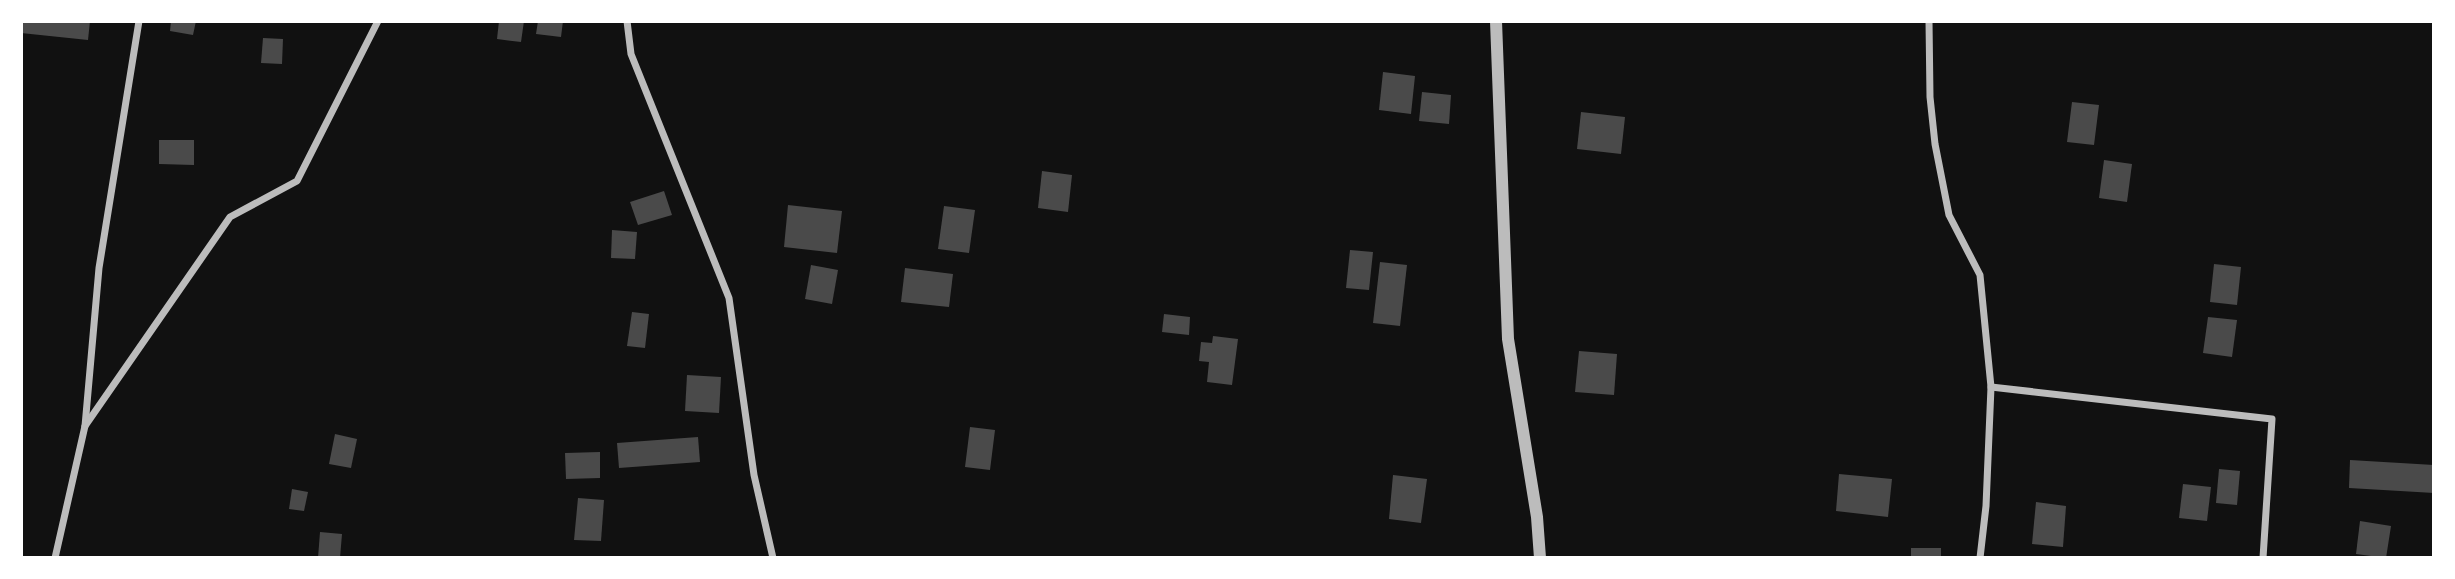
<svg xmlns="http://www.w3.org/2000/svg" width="2455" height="579" viewBox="0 0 2455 579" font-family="'Fira Sans',sans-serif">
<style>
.building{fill:#4a4a4a}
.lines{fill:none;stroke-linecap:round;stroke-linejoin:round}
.minor{stroke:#bcbcbc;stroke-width:7}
.tertiary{stroke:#bcbcbc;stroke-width:12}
</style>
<rect width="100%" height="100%" fill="#111"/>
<g class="building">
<path d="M21,21H90L88,40L21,33Z"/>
<path d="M171,21H196L193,35L170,31Z"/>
<path d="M499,21H524L521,42L497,39Z"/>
<path d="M538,21H563L561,37L536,34Z"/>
<path d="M263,38L283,39L282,64L261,63Z"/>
<path d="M1383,72L1415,76L1411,114L1379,110Z"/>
<path d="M1422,92L1451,95L1449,124L1419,121Z"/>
<path d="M2072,102L2099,105L2094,145L2067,142Z"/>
<path d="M1581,112L1625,117L1621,154L1577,149Z"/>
<path d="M159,140H194V165L159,164Z"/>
<path d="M2104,160L2132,164L2127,202L2099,198Z"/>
<path d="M1042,171L1072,175L1068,212L1038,208Z"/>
<path d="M664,191L672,215L638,225L630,202Z"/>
<path d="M788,205L842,211L837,253L784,247Z"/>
<path d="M944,206L975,210L969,253L938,249Z"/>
<path d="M612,230L637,232L635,259L611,258Z"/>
<path d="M1350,250L1373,252L1369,290L1346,288Z"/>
<path d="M1380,262L1407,265L1400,326L1373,323Z"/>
<path d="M2214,264L2241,267L2237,305L2210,302Z"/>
<path d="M811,265L838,270L832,304L805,299Z"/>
<path d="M905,268L953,274L949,307L901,302Z"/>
<path d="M632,312L649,314L645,348L627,346Z"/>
<path d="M1164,314L1190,317L1189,335L1162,332Z"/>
<path d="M2208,317L2237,320L2232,357L2203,353Z"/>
<path d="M1213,336L1238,339L1232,385L1207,382L1209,362L1199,361L1201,342L1212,343Z"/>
<path d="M1579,351L1617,354L1614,395L1575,392Z"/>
<path d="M687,375L721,377L719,413L685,411Z"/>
<path d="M970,427L995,430L990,470L965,467Z"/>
<path d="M335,434L357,439L351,468L329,464Z"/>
<path d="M698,437L700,462L619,468L617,443Z"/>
<path d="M600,452V478L566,479L565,453Z"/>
<path d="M2350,460L2434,465V493L2349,488Z"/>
<path d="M2219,469L2240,471L2237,505L2216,503Z"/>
<path d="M1839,474L1892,479L1888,517L1836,511Z"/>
<path d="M1393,475L1427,479L1421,523L1389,519Z"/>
<path d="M2183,484L2211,487L2207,521L2179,518Z"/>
<path d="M292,489L308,492L304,511L289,509Z"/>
<path d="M578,498L604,500L601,541L574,540Z"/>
<path d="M2036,502L2066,506L2063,547L2032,544Z"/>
<path d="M2360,521L2391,526L2386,558L2356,554Z"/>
<path d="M320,532L342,534L340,558H318Z"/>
<rect x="1911" y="548" width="30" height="10"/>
</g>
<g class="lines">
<g class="minor">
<path d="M627,21L631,54L729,298L754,475L773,558"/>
<path d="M1929,21L1930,97L1935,144L1949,215L1980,275L1991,387L1986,506L1980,558"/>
<path d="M1991,387L2272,419L2263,558"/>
<path d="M85,426L230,217L297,181L378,21"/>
<path d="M55,558L85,426L99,268L139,21"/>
</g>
<path class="tertiary" d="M1496,21L1508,339L1537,517L1540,558"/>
</g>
<rect width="2455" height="579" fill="none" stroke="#ffffff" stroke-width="46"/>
</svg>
